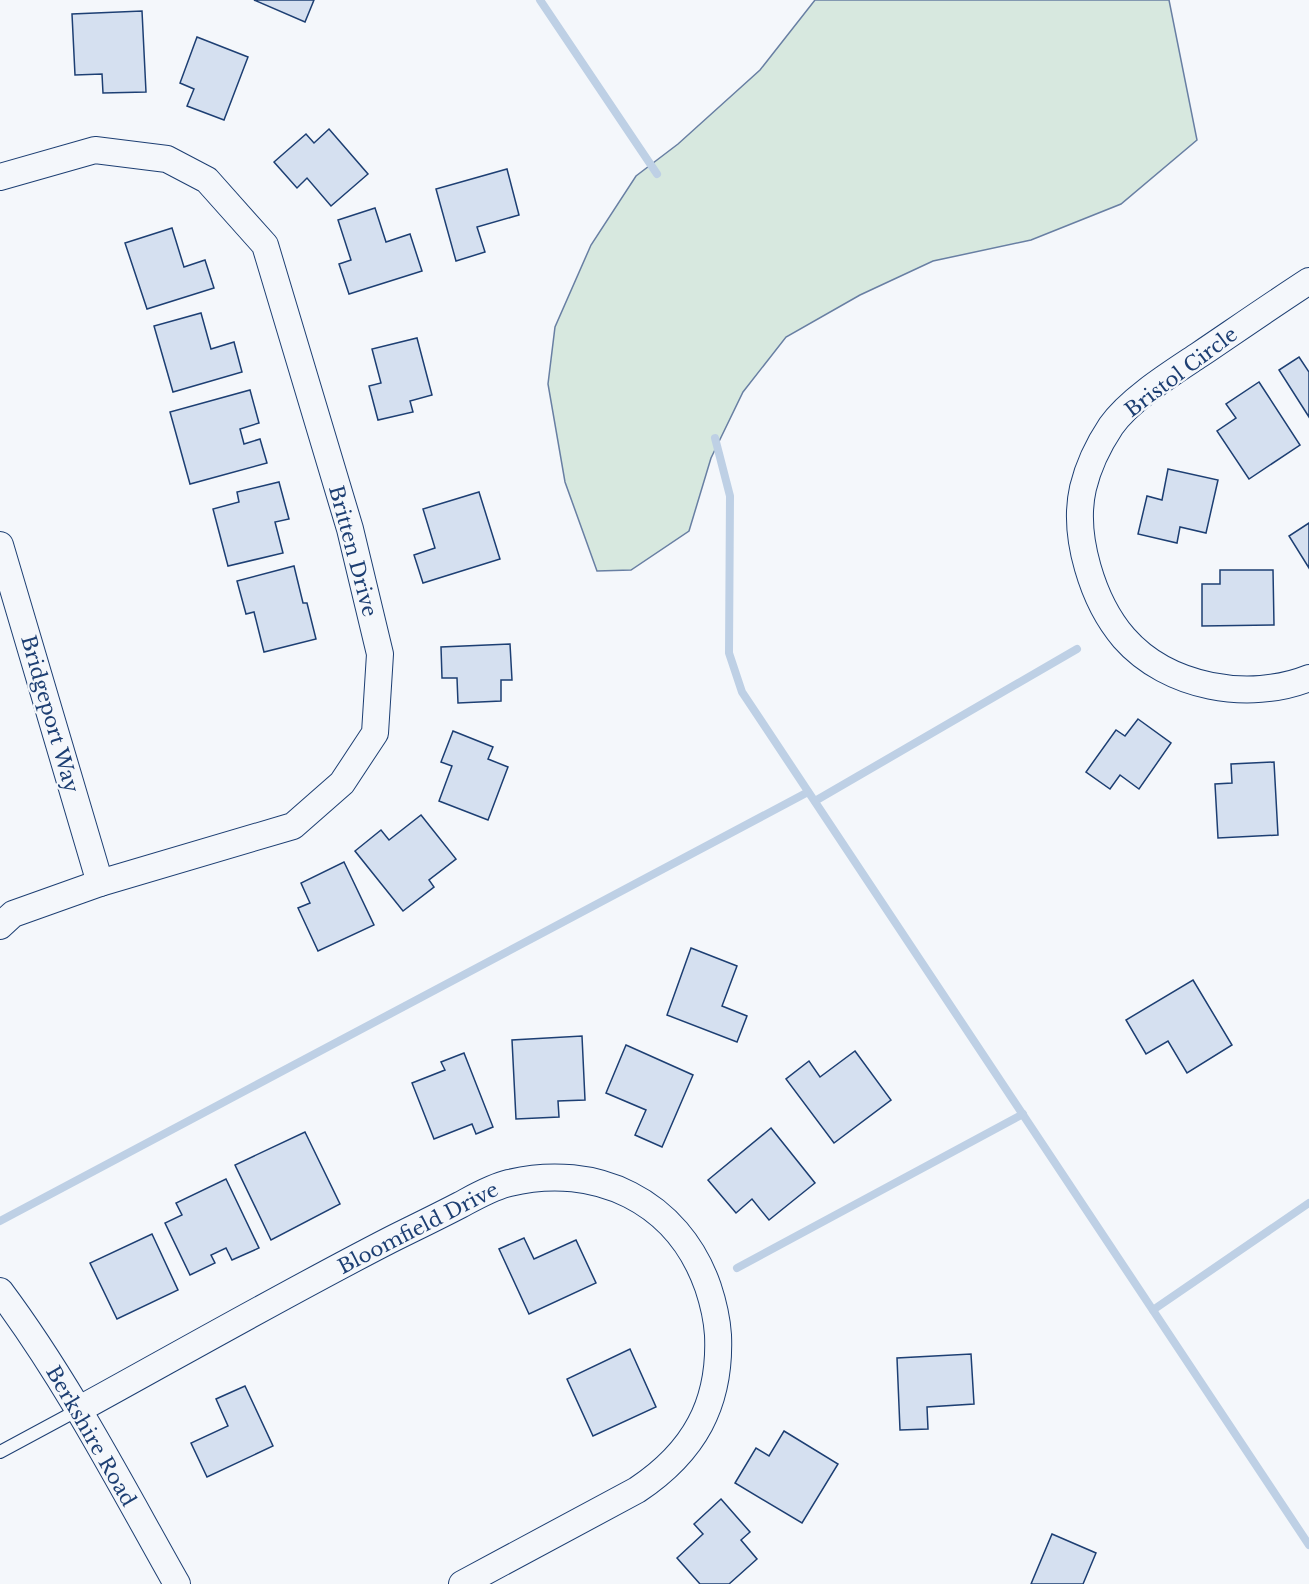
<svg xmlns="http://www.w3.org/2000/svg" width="1309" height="1584" viewBox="0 0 1309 1584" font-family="'Libre Baskerville',serif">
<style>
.green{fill:#d7e8df;stroke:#687fa3;stroke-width:1.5}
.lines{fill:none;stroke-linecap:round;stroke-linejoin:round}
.stream{stroke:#bed0e5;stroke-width:8}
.building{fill:#d5e0f0;stroke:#1d3f73;stroke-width:1.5}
.lane-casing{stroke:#1d3f73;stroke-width:14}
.street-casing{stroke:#1d3f73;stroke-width:28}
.lane{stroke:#f4f7fb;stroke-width:12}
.street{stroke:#f4f7fb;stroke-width:26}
.labels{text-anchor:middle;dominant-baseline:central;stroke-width:4.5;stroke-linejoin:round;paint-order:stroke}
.street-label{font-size:20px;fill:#1d3f73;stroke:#f4f7fb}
</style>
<rect width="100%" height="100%" fill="#f4f7fb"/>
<path class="green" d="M815,0H1169L1197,140L1121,204L1031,240L933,261L860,295L786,337L743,392L711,458L689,531L631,570L597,571L565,482L548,384L555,327L591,245L636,176L678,144L760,70Z"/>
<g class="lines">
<g class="stream">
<path d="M540,0L657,174"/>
<path d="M715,438L730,496L729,653L742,692L1309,1545"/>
<path d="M815,801L1077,649"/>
<path d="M0,1221L808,792"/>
<path d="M737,1268L1023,1114"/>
<path d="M1153,1310L1309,1203"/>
</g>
</g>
<g class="building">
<path d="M254,0H314L305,22Z"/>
<path d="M142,11L146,92L103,93L102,74L75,75L72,14Z"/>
<path d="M197,37L248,57L224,120L187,106L194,89L180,83Z"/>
<path d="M329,129L368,174L331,206L307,178L297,188L274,162L306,134L314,143Z"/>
<path d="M507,169L519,215L477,227L485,252L456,261L436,189Z"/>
<path d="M375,208L386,242L410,234L422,271L349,294L339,264L351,260L338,220Z"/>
<path d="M172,228L184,267L205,260L214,288L147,309L125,243Z"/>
<path d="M201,313L211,349L234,342L242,372L173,392L154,326Z"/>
<path d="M417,338L432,395L410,401L413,412L378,420L369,386L381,383L372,349Z"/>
<path d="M1299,357L1309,372V417L1279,370Z"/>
<path d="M1259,382L1300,445L1249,479L1217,431L1236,418L1226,404Z"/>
<path d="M250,390L259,423L240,429L244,444L260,439L267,463L190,484L170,412Z"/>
<path d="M1168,469L1218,480L1206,533L1180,527L1177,543L1138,534L1147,496L1162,500Z"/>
<path d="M279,482L289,519L275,522L283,553L228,566L213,509L239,502L237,492Z"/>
<path d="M479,492L500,559L423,583L414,555L435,548L423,509Z"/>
<path d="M1309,523V568L1289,536Z"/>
<path d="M294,566L303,603H307L316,639L264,652L254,612L246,614L237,581Z"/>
<path d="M1220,570H1273L1274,625L1202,626V584H1220Z"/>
<path d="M510,644L512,680H501V701L458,703L457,678H442L441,647Z"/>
<path d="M1138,719L1171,743L1139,789L1120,775L1110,789L1086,772L1116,730L1125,736Z"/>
<path d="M453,731L493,747L488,759L508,767L488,820L439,801L452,766L441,762Z"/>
<path d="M1274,762L1278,835L1218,838L1215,784L1232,783L1231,764Z"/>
<path d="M421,815L456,859L429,880L434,887L403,911L355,851L381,830L389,840Z"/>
<path d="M344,862L374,925L318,951L298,908L310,903L301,883Z"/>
<path d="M691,948L737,966L722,1006L747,1016L737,1042L667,1015Z"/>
<path d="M1193,980L1232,1045L1187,1073L1168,1041L1146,1054L1126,1020Z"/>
<path d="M582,1036L585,1100L558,1101L559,1117L516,1119L512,1040Z"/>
<path d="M626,1045L693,1075L662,1147L635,1135L646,1110L606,1093Z"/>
<path d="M855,1051L891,1100L834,1143L786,1079L809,1061L820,1077Z"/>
<path d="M464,1053L493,1127L476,1134L472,1124L434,1139L412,1083L445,1070L441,1062Z"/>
<path d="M771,1128L815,1183L769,1220L752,1199L736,1213L708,1180Z"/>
<path d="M305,1132L340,1204L271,1240L235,1165Z"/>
<path d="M226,1179L259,1248L232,1260L226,1248L211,1255L215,1263L190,1275L165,1223L182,1215L176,1203Z"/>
<path d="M152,1234L178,1290L117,1319L90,1263Z"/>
<path d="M524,1238L534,1259L576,1240L596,1283L529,1314L499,1249Z"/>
<path d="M630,1349L656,1407L593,1436L567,1379Z"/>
<path d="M971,1354L974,1404L927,1407L928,1429L900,1430L897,1358Z"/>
<path d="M245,1386L273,1446L207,1477L191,1443L228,1426L216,1399Z"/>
<path d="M784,1431L838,1464L802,1523L735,1483L756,1448L769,1456Z"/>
<path d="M721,1499L750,1532L741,1540L757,1559L729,1584H700L677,1558L703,1534L694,1524Z"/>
<path d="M1052,1534L1096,1553L1083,1584H1031Z"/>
</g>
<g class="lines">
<g class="lane-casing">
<path id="lane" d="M0,1452L78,1410"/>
</g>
<g class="street-casing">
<g id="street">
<path d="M0,177L95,150L167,159L207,180L265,245L350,529L380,654L375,733L342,783L293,826L100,883L13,914L0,926"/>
<path d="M1309,281C1272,305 1236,330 1199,355C1172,373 1130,399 1111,426C1099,444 1088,467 1083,488C1072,536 1093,602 1124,638C1168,688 1249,702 1309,678"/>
<path d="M0,545L100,883"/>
<path d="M0,1291C68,1382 121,1485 177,1584"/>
<path d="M78,1410C182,1353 285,1294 390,1240C414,1228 437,1217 460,1205C475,1197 492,1187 509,1183C596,1162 678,1201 708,1287C713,1302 717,1319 718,1335C721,1404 694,1452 637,1490L462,1584"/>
</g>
</g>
<use href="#lane" class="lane"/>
<use href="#street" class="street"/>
</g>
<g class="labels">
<g class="street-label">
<text transform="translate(1181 372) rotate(-37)">Bristol Circle</text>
<text transform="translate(353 551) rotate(75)">Britten Drive</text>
<text transform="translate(50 714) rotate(74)">Bridgeport Way</text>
<text transform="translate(418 1228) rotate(-27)">Bloomfield Drive</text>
<text transform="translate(91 1436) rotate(60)">Berkshire Road</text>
</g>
</g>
</svg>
